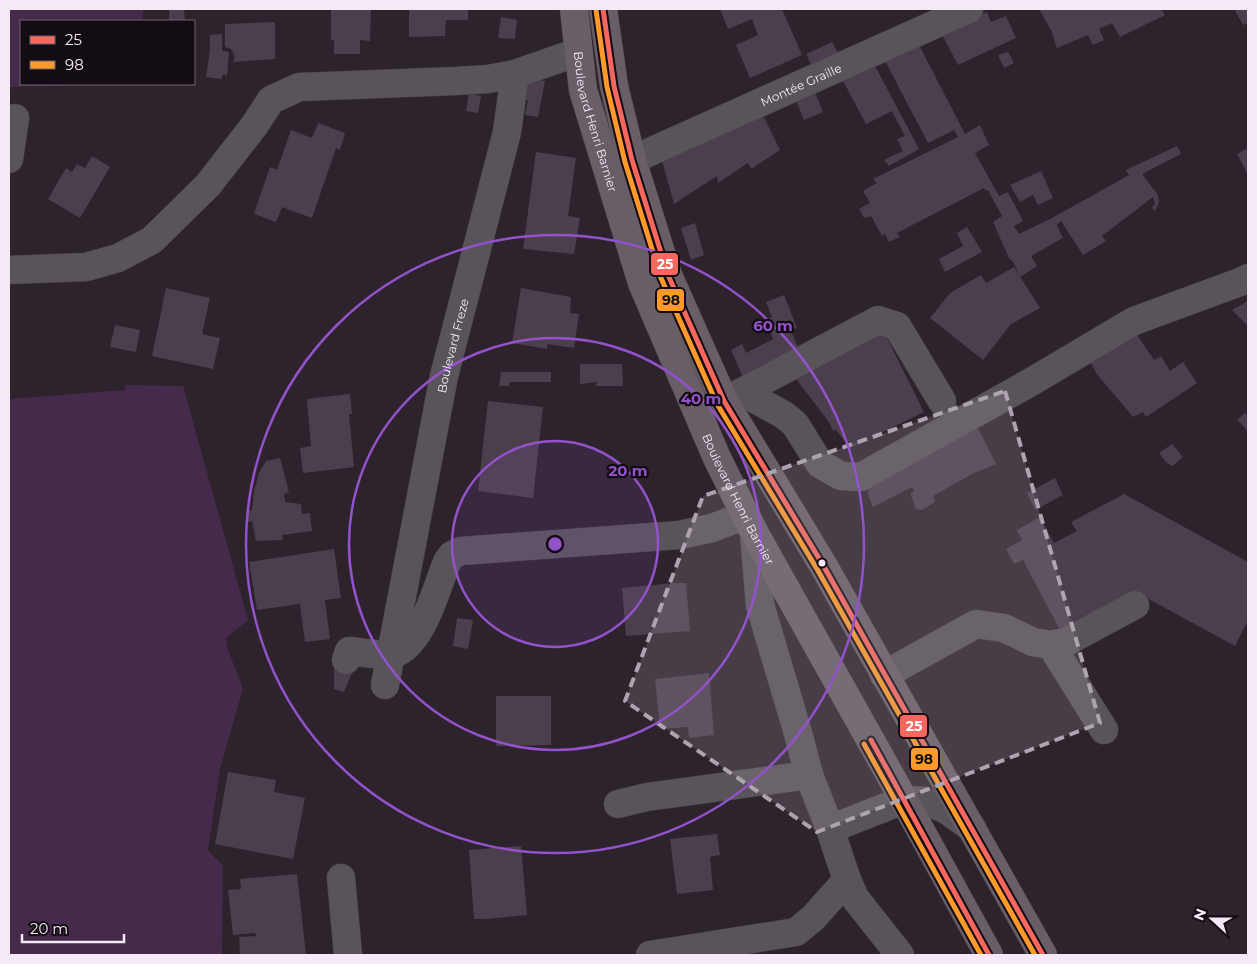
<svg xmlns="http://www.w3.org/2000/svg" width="1257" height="964" viewBox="0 0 1257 964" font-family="Montserrat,sans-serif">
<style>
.green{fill:#462a4b}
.building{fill:#4c3f4d}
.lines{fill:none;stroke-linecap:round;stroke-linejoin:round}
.minor-casing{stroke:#49414a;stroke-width:29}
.major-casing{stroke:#49414a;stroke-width:29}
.minor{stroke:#59535a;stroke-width:28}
.major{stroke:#685e68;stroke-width:28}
.bus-1-casing{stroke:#130c14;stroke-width:9}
.bus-2-casing{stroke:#130c14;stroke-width:9}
.bus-1{stroke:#f7675e;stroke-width:5}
.bus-2{stroke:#ff9929;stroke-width:5}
.marked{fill:#aea4af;fill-opacity:0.2;stroke:#aea4af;stroke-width:4;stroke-dasharray:10 6;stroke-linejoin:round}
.ring{fill:none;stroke:#9352ca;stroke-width:2.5}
.bus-dot{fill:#f4e9f5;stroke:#130c14;stroke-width:2}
.labels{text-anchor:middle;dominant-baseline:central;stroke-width:4.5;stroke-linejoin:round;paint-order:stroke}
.street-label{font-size:12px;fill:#f4e9f5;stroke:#130c14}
.centre{fill:#9352ca;stroke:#130c14;stroke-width:2.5}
.ring-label{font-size:15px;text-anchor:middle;font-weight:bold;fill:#9352ca;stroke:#130c14;stroke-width:4.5;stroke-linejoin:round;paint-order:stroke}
.line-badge{stroke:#130c14;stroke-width:2}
.badge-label{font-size:14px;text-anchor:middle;font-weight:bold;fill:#fff}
.pale-badge-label{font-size:14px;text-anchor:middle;font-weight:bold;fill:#111}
</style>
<rect width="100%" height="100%" fill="#2c232d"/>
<g class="green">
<path d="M9,9H144L142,21H21V84H135L9,87Z"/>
<path d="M125,385L183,386L248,620L226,638L228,650L243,688L220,769L208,850L223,866L222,955H9V399L125,390Z"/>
</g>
<g class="building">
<path d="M169,9H184L185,21H169Z"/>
<path d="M331,9H371L370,41L360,40V54H334V40H331Z"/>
<path d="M409,9H468V20H446L445,36L409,37Z"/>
<path d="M720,9H782L802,55L750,78L736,45L758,35L752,19L728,29Z"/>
<path d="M1039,9H1161L1165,15L1120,37L1112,23L1099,29L1104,40L1093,45L1088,35L1057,48L1051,30Z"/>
<path d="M1234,9H1248V23L1243,25Z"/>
<path d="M987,12L991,22L1006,16L1016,38L958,65L940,31Z"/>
<path d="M501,17L517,20L515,39L498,38Z"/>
<path d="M275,22V59L233,62L235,57L233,52L231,49L225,47V24Z"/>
<path d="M222,34V51L229,52L227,76L223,74L221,79L206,77L210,50V35Z"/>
<path d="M832,42L841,59L814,71L806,54Z"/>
<path d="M918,43L965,134L980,125L989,145L975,153L999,196L1008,192L1023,221L1014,226L1019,234L1052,218L1129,175L1126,170L1177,146L1181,154L1142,174L1158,195L1159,202L1156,209L1154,211L1152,207L1155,204L1153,197L1102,236L1106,241L1083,255L1061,221L1057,225L1063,238L1031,256L1037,266L1020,277L1014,263L1009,258L993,222L1002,216L988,190L986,191L984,188L897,233L900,237L889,242L885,234L882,236L871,216L864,218L859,209L870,203L863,191L877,183L873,179L958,137L954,130L928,143L883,57Z"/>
<path d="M1008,52L1014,63L1004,68L998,55Z"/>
<path d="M873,62L919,149L889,166L884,160L903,151L897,139L905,136L892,111L866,124L841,77Z"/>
<path d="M526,78L545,81L538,117L525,115L528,100H521Z"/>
<path d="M814,89L823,112L804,120L794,95Z"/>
<path d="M469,93L481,96L478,113L466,111Z"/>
<path d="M761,111L780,150L751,169L748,163L718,183L717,176L674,204L662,160Z"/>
<path d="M318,123L345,133L340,150L336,148L312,218L282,207L276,222L254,214L270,167L277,170L291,130L312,138Z"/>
<path d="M1248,148V175L1237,154Z"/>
<path d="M536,152L576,158L568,216L580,218L574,254L523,249Z"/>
<path d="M92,156L110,167L80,218L48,199L66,168L72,172L77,164L85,168Z"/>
<path d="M1041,171L1053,198L1038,205L1033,195L1020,202L1010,185Z"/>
<path d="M695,223L704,255L691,260L681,228Z"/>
<path d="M967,227L982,252L945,272L939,259L963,246L957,233Z"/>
<path d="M1014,267L1040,308L1011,324L983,360L930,318L950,293L981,275L986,283Z"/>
<path d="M166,288L210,298L202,334L220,338L213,369L152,356Z"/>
<path d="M521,288L571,297L570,313L579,314L574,348L547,344V349L512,343Z"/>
<path d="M784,295L797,328L791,330L799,350L744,380L731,350L742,344L746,353L773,339L766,320L772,317L766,302Z"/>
<path d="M1248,301V326L1232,310Z"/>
<path d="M115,325L140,330L136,352L110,347Z"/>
<path d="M883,330L924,412L850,448L836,430L833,431L829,422L793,375Z"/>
<path d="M1135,332L1154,360L1161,356L1170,371L1183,362L1197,383L1146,417L1143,412L1133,417L1096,373L1089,359Z"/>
<path d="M580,364H622L623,386H596L597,382L580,384Z"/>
<path d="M501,372H551V382H510L509,386H499Z"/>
<path d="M350,394L352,414H349L354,467L303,473L300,448L311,446L307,399Z"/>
<path d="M488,401L543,407L533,498L478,491Z"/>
<path d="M1245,413L1248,417V431L1237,420Z"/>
<path d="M978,428L996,464L972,474L933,496L935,502L922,510L916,509L911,496V493L914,491L912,487L873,507L868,495V487Z"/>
<path d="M1172,444L1183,457L1172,466L1167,463L1159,453Z"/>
<path d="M280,458L289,492L284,494L285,502L301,504L302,514L310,513L312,531L282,535L283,540L256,541L252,521L248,522L246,511L252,510L254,491L259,473L266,461Z"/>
<path d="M1055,478L1063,495L1035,510L1027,493Z"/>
<path d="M1124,494L1248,562V620L1235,646L1134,591L1060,630L1023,560L1014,564L1006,549L1022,540L1017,530L1040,517L1054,543L1077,531L1071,522Z"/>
<path d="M334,549L341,598L325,600L330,639L305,642L300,604L257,610L249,562Z"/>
<path d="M675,583H686L690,631L626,636L622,588Z"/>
<path d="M457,618L473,620L468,649L453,646Z"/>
<path d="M334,657L356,663L344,692L334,689Z"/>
<path d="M709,673L714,735L689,738L688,727L660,729L655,679Z"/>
<path d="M496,696H551V745L496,746Z"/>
<path d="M228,772L276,780L274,792L305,798L293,859L215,844Z"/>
<path d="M717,834L720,855L710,857L713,890L677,894L670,839Z"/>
<path d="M521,846L527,915L486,919H474L469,850Z"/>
<path d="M297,874L306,955H240L239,937L256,936L255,933L233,935L228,890L241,889L240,879Z"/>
</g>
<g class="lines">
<g class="minor-casing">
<g id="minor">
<path d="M9,159L15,118"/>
<path id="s1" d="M632,160L969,9"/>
<path d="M9,270L86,267L118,258L152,240L208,185L254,126L271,100L299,87L456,81L488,79L515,74"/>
<path d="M742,392L878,320L897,326L942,401"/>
<path d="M724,401L742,392L784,415L795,424L820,464L841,476L861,477L1031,382L1134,321L1240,282L1248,278"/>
<path d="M754,532L760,605L798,733L809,775L830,829L847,880L855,898L900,955"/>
<path d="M1051,645L1104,730"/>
<path d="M346,660L349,651C362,652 378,656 391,654C421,650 437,586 447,562L452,555L461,551L679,535L712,528L746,515"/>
<path d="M884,675L976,624L1004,628L1033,642L1051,645L1068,641L1135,605"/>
<path id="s2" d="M385,685L444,376L507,132L515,74L578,52"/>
<path d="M618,804L647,797L809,775"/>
<path d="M830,829L904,800L925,801L945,809L972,828"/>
<path d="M341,878L348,955"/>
<path d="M650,955L796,932L813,918L847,880"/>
</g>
</g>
<g class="major-casing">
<g id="major">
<path id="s3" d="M574,9L583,90L642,283L717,458L754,532L904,800L989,955"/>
<path d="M603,9L614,86L632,160L668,275L724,401L823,565L1043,955"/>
</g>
</g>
<use href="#minor" class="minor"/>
<use href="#major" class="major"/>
<g class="bus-1-casing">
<g id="bus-1">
<path d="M603,9L614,86L632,160L668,275L724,401L823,565L1043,955"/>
<path d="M871,740L989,955"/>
</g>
</g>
<g class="bus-2-casing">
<g id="bus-2">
<path d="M596,10L607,87L625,162L661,278L717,404L817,569L1035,955"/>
<path d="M864,744L981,955"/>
</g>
</g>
<use href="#bus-1" class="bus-1"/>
<use href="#bus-2" class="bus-2"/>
</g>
<path class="marked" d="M1005,391L1100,723L817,832L625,701L703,496Z"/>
<circle cx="555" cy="544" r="103" fill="#9352ca" fill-opacity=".12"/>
<g class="ring">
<circle cx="555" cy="544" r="103"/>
<circle cx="555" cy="544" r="206"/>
<circle cx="555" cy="544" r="309"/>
</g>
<circle class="bus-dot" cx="822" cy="563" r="4.5"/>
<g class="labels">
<g class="street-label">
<text stroke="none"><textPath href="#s1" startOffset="185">Montée Graille</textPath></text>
<text stroke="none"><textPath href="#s3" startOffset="115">Boulevard Henri Barnier</textPath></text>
<text stroke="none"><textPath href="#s2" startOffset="346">Boulevard Freze</textPath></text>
<text stroke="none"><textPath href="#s3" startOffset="520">Boulevard Henri Barnier</textPath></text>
</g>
</g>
<circle cx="555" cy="544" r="8" class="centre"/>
<g class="ring-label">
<text x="773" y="331">60 m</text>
<text x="701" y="404">40 m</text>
<text x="628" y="476">20 m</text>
</g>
<g class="line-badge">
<rect x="650" y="252" width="29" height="24" rx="5" fill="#f7675e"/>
<rect x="656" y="288" width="29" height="24" rx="5" fill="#ff9929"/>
<rect x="899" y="714" width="29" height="24" rx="5" fill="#f7675e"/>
<rect x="910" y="747" width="29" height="24" rx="5" fill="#ff9929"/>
</g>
<g class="badge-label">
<text x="665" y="269">25</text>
<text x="914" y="731">25</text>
</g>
<g class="pale-badge-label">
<text x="671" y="305">98</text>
<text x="924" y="764">98</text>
</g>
<rect width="1257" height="964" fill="none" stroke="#f4e9f5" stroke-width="20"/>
<rect x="20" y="20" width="175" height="65" fill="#130c14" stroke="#6d646e"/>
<rect x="30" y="36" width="25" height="8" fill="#f7675e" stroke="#6d646e"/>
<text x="65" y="45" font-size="15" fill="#f4e9f5">25</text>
<rect x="30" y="61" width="25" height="8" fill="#ff9929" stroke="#6d646e"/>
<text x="65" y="70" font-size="15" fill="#f4e9f5">98</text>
<g transform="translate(1212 919) rotate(291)" stroke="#130c14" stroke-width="4" paint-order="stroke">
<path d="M0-4L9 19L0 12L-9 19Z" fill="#f4e9f5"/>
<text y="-8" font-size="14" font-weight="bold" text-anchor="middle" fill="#f4e9f5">N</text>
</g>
<path d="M22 934v8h102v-8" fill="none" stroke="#f4e9f5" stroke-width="2.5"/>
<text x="30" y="934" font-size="15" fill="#f4e9f5" stroke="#130c14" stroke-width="4" paint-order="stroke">20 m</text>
</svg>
